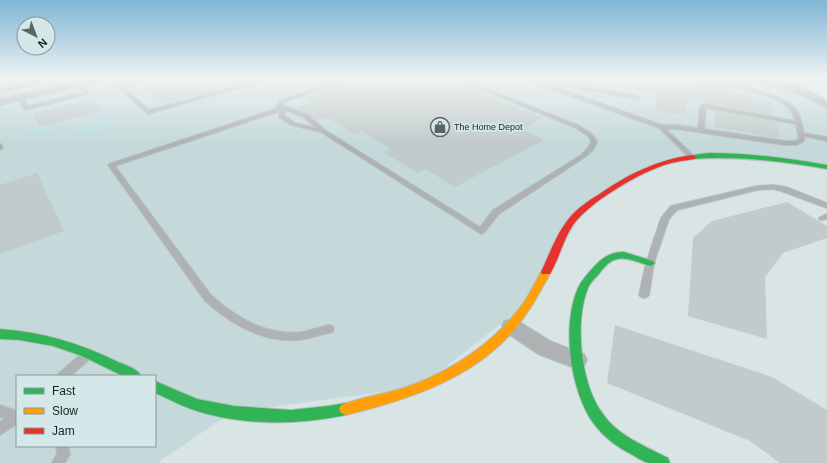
<svg xmlns="http://www.w3.org/2000/svg" width="827" height="463" viewBox="0 0 827 463" font-family="Arial,sans-serif">
<style>
.built{fill:#c5d9da;fill-rule:evenodd}
.green{fill:#b9dfe1}
.building{fill:#c2cbcb}
.lines{fill:none;stroke-linecap:round;stroke-linejoin:round}
.lane-casing{stroke:#b7c0c0;stroke-width:2}
.street-casing{stroke:#b7c0c0;stroke-width:2}
.fast-casing{stroke:#b7c0c0;stroke-width:2}
.slow-casing{stroke:#b7c0c0;stroke-width:2}
.jam-casing{stroke:#b7c0c0;stroke-width:2}
.lane{fill:#aeb2b2;fill-rule:evenodd}
.street{fill:#aeb2b2;fill-rule:evenodd}
.fast{fill:#30b455;fill-rule:evenodd}
.slow{fill:#ff9f0a;fill-rule:evenodd}
.jam{fill:#e5322d;fill-rule:evenodd}
.labels{text-anchor:middle;dominant-baseline:central;stroke-width:3.5;stroke-linejoin:round;paint-order:stroke}
.far-poi-label{font-size:9px;fill:#192121;stroke:#d4e8e9;text-anchor:start}
</style>
<rect width="100%" height="100%" fill="#d9e4e4"/>
<path class="built" d="M0,78H747L780,85L827,105V167L744,156L667,161L585,208L531,300L420,387L232,412L157,463H0ZM17,376H155V446H17Z"/>
<g class="green">
<path d="M111,117L118,125L79,135L74,128Z"/>
<path d="M46,128L50,133L30,139L26,133Z"/>
</g>
<g class="building">
<path d="M186,78H244L245,82L164,104L146,88Z"/>
<path d="M365,78H445L543,118L522,129L544,140L455,187L425,169L418,173L383,152L391,149L361,131L354,134L327,117L317,121L308,113L296,108L313,102L304,97Z"/>
<path d="M606,78H645L728,90L729,92L746,95V97L770,102L774,116L687,99L685,115L655,110L658,94L606,85Z"/>
<path d="M92,99L101,111L39,127L33,114Z"/>
<path d="M715,111L776,122L780,138L715,127Z"/>
<path d="M37,173L64,231L0,254V185Z"/>
<path d="M787,202L827,226V238L783,253L765,277L767,339L688,316L693,238L712,221Z"/>
<path d="M615,325L772,377L827,410V463H780L750,441L607,383Z"/>
</g>
<g class="lines">
<g class="lane-casing">
<g id="lane">
<path d="M52,78H59L0,93V89Z"/>
<path d="M112,78H116L121,84L149,78H156V79L124,87L149,110L266,78H273L148,114L118,87Z"/>
<path d="M349,78H355L284,102L282,105L297,110L307,114L325,130L480,227L493,210L581,155L588,148L591,142L588,136L576,128L454,78H460L580,126L592,134L597,142L593,150L585,157L499,214L484,233L481,234L321,132L291,125L279,117L280,111L115,166L211,295C237,318 266,336 302,332C311,330 320,327 329,325L333,326L334,329L333,332L329,333C319,335 309,339 299,340C262,343 231,324 205,301L108,165L109,164L278,108L276,106L280,100ZM285,110L303,117L316,128L295,123L284,115Z"/>
<path d="M526,78H530L662,125H676L698,128L700,106L703,104L795,121C794,118 793,114 792,112C776,89 704,83 677,79L675,78C701,76 778,89 796,109C801,115 802,125 804,133L827,137V141L804,136V141L796,145H785L676,129H666L694,156V158H690L659,128L526,80ZM706,108L796,124L799,139L795,141H785L704,129Z"/>
<path d="M546,81L636,95L639,97L636,99L548,83H546Z"/>
<path d="M77,83H81L89,93L88,94L26,110L23,108L18,98L23,97L28,106L83,92L77,84Z"/>
<path d="M0,144L2,145L3,148L0,150Z"/>
<path d="M773,185L786,187L827,203V208L781,191L773,189L757,190L677,210L669,219L654,263L649,295L647,297L644,298L641,297L639,295L646,263L661,218L671,206L757,186Z"/>
<path d="M827,214V219L820,220L819,218Z"/>
<path d="M86,351L90,353L91,356L90,359L71,376H57L59,373L82,353Z"/>
<path d="M0,405L17,411V424L0,435V422L5,418L0,417Z"/>
<path d="M56,446H68L70,454L65,463H52L57,453Z"/>
</g>
</g>
<g class="street-casing">
<g id="street">
<path d="M93,78H109L107,80L0,105V99Z"/>
<path d="M742,78C771,76 803,85 827,101V108L806,97L786,89L744,80Z"/>
<path d="M511,319L518,321L552,342L584,354L587,360L584,366L577,369L538,354L504,331L502,326L504,321Z"/>
</g>
</g>
<g class="fast-casing">
<g id="fast">
<path d="M709,153C749,153 788,158 827,165V169C782,161 738,156 692,159L688,157L692,155Z"/>
<path d="M624,252L653,261L655,263L653,265L650,266C640,263 628,257 618,259C610,260 604,267 599,274C595,278 590,283 588,288C574,323 581,385 603,414C618,436 645,446 668,458L670,463C664,463 655,463 649,463C642,462 634,455 627,452C609,442 594,428 585,409C569,376 563,322 578,288C581,281 586,276 591,270C600,260 608,252 624,252Z"/>
<path d="M0,329C42,332 80,343 118,362C126,365 138,369 141,376H123L82,356L53,346L19,340L0,339Z"/>
<path d="M155,381L197,399L234,406L291,410L328,406L346,403L351,405L353,409L351,413L346,415C297,425 245,426 197,411C183,407 169,399 155,393Z"/>
</g>
</g>
<g class="slow-casing">
<path id="slow" d="M546,268L550,270L551,272C540,292 530,311 515,329C473,379 407,400 346,415L341,413L339,409L341,405C362,397 385,394 406,387C453,371 498,340 526,299C532,289 537,279 542,270Z"/>
</g>
<g class="jam-casing">
<path id="jam" d="M692,155L696,157L695,159C682,161 671,162 659,167C634,176 589,203 573,225C563,240 559,259 550,274H542L541,272C550,253 557,232 571,216C579,207 588,201 598,195C627,175 656,160 692,155Z"/>
</g>
<use href="#lane" class="lane"/>
<use href="#street" class="street"/>
<use href="#fast" class="fast"/>
<use href="#slow" class="slow"/>
<use href="#jam" class="jam"/>
</g>
<linearGradient id="sky" x2="0" y2="1"><stop stop-color="#7fb5d6"/><stop offset="0.55" stop-color="#eef3f3"/><stop offset="1" stop-color="#eef3f3" stop-opacity="0"/></linearGradient>
<rect width="827" height="143" fill="url(#sky)"/>
<defs>
<g id="shop-ring" transform="scale(1)"><circle r="9.5" fill="#d4e8e9" stroke="#5c6565" stroke-width="1.5"/><path d="M-5-2.5h2.3a2.7 3.5 0 0 1 5.4 0H5L5.5 6h-11ZM-1.5-2.5h3a1.5 2.3 0 0 0-3 0Z" fill="#5c6565"/></g>
</defs>
<g fill-rule="evenodd">
<use href="#shop-ring" x="440" y="127"/>
</g>
<g class="labels">
<g class="far-poi-label">
<text x="454" y="127">The Home Depot</text>
</g>
</g>
<rect x="16" y="375" width="140" height="72" fill="#d4e8e9" stroke="#899899"/>
<rect x="24" y="388" width="20" height="6" fill="#30b455" stroke="#899899"/>
<text x="52" y="395" font-size="12" fill="#192121">Fast</text>
<rect x="24" y="408" width="20" height="6" fill="#ff9f0a" stroke="#899899"/>
<text x="52" y="415" font-size="12" fill="#192121">Slow</text>
<rect x="24" y="428" width="20" height="6" fill="#e5322d" stroke="#899899"/>
<text x="52" y="435" font-size="12" fill="#192121">Jam</text>
<g transform="translate(36 36) rotate(138)"><circle r="19" fill="#d4e8e9" stroke="#899899"/>
<path d="M0-3L7 15L0 10L-7 15Z" fill="#5c6565"/>
<text y="-6" font-size="11" font-weight="bold" text-anchor="middle" fill="#192121">N</text>
</g>
</svg>
